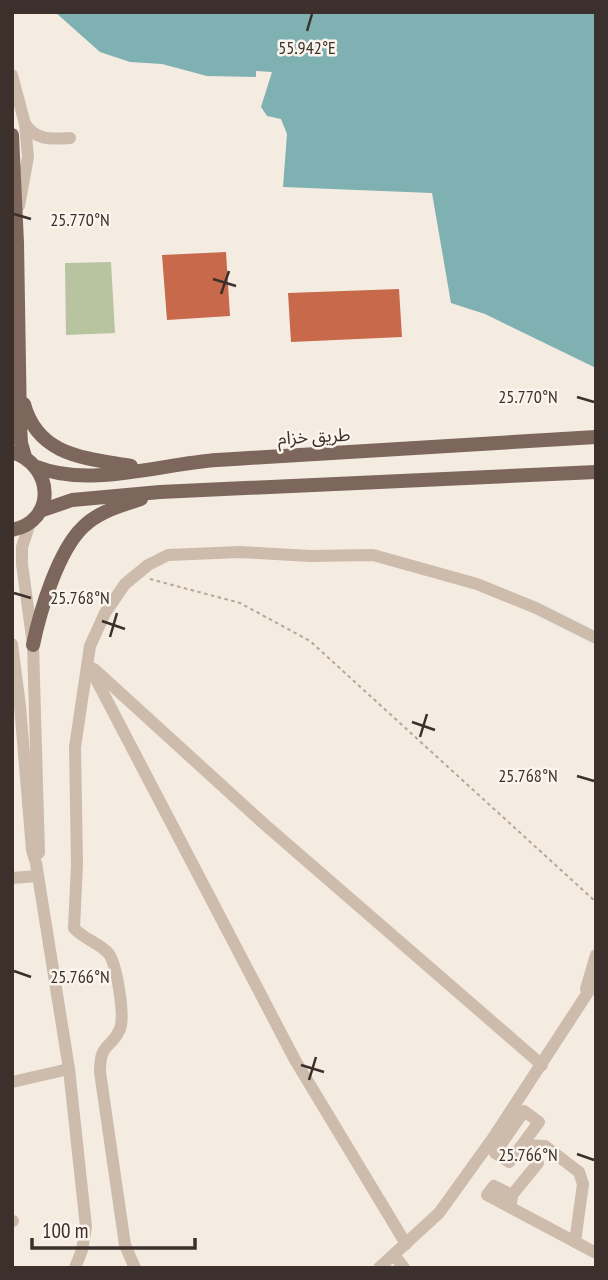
<svg xmlns="http://www.w3.org/2000/svg" width="608" height="1280" viewBox="0 0 608 1280" font-family="'PT Sans Narrow','Noto Sans Arabic',sans-serif">
<style>
.green{fill:#b8c4a0}
.water{fill:#7fb0b2}
.building{fill:#c8694b}
.lines{fill:none;stroke-linecap:round;stroke-linejoin:round}
.path{stroke:#b9a596;stroke-width:2;stroke-dasharray:3.5 3.5;stroke-linecap:butt}
.minor{stroke:#cdbbac;stroke-width:12}
.major{stroke:#7d675c;stroke-width:14}
.ticks{fill:none;stroke:#3b302b;stroke-width:2.5}
.labels{text-anchor:middle;dominant-baseline:central;stroke-width:5;stroke-linejoin:round;paint-order:stroke}
.street-label{font-size:18px;fill:#3b302b;stroke:#fbf5ee}
.ticks-label{font-size:18px;text-anchor:middle;fill:#3b302b;stroke:#fbf5ee;stroke-width:5;stroke-linejoin:round;paint-order:stroke}
</style>
<rect width="100%" height="100%" fill="#f4ebe1"/>
<path class="green" d="M111,262L115,333L66,335L65,263Z"/>
<path class="water" d="M55,12H596V368L485,314L451,303L432,193L283,187L287,134L281,119L267,116L261,107L272,72L256,71V77L207,76L162,64L130,62L100,52Z"/>
<g class="building">
<path d="M226,252L230,316L167,320L162,255Z"/>
<path d="M399,289L402,337L291,342L288,293Z"/>
</g>
<g class="lines">
<path class="path" d="M150,579L240,603L310,641L596,902"/>
<g class="minor">
<path d="M12,75L25,124L28,157L19,206"/>
<path d="M25,124C37,141 51,139 70,138"/>
<path d="M30,523L22,547V564L33,645L39,853"/>
<path d="M12,644L20,706L32,850L36,863L69,1069L86,1227L82,1250L75,1268"/>
<path d="M88,664L295,1060L406,1244"/>
<path d="M94,669L263,823L542,1065"/>
<path d="M12,878L38,876"/>
<path d="M586,989L596,955"/>
<path d="M12,1082L69,1069"/>
<path d="M522,1145L539,1122L524,1111L495,1153L509,1162L522,1145L545,1146L579,1172L583,1184L575,1242"/>
<path d="M512,1195L494,1186L487,1195L596,1253"/>
<path d="M511,1203L512,1195L538,1163"/>
<path d="M12,1221H13"/>
<path d="M394,1255L404,1268"/>
<path d="M135,1268L125,1245L100,1072C100,1041 111,1050 120,1029C125,1016 117,966 109,954C100,943 83,939 74,928L77,864L75,747L90,646L105,613L125,584L148,565L168,555L240,552L310,556L373,555L477,584L536,608L596,638"/>
<path d="M379,1268L439,1213L493,1138L596,980"/>
</g>
<g class="major">
<path d="M12,135L17,243L20,425L21,443L25,457"/>
<path d="M24,404C38,456 85,458 131,466"/>
<path d="M12,452C54,465 57,521 12,530"/>
<path d="M37,467C89,488 161,464 217,460C343,452 469,445 596,437"/>
<path d="M40,511L72,500L160,492L596,472"/>
<path d="M33,645C40,611 58,551 83,527C99,511 121,506 141,499"/>
</g>
</g>
<path class="ticks" d="M307,31L312,14M14,214L31,219M213,279L236,286M221,294L229,271M577,397L594,402M14,593L31,598M102,621L125,629M110,637L117,613M412,722L435,730M420,737L427,714M577,776L594,781M14,971L31,977M301,1065L324,1072M309,1080L316,1057M577,1154L594,1160"/>
<g class="labels">
<g class="street-label">
<text transform="translate(314 436) rotate(-3)">طريق خزام</text>
</g>
</g>
<g class="ticks-label">
<text x="307" y="54">55.942°E</text>
<text x="80" y="226">25.770°N</text>
<text x="528" y="403">25.770°N</text>
<text x="80" y="604">25.768°N</text>
<text x="528" y="782">25.768°N</text>
<text x="80" y="983">25.766°N</text>
<text x="528" y="1161">25.766°N</text>
</g>
<rect width="608" height="1280" fill="none" stroke="#3b302b" stroke-width="28"/>
<path d="M32 1238v10h163v-10" fill="none" stroke="#3b302b" stroke-width="3.5"/>
<text x="42" y="1238" font-size="21" fill="#3b302b" stroke="#fbf5ee" stroke-width="5" paint-order="stroke">100 m</text>
</svg>
